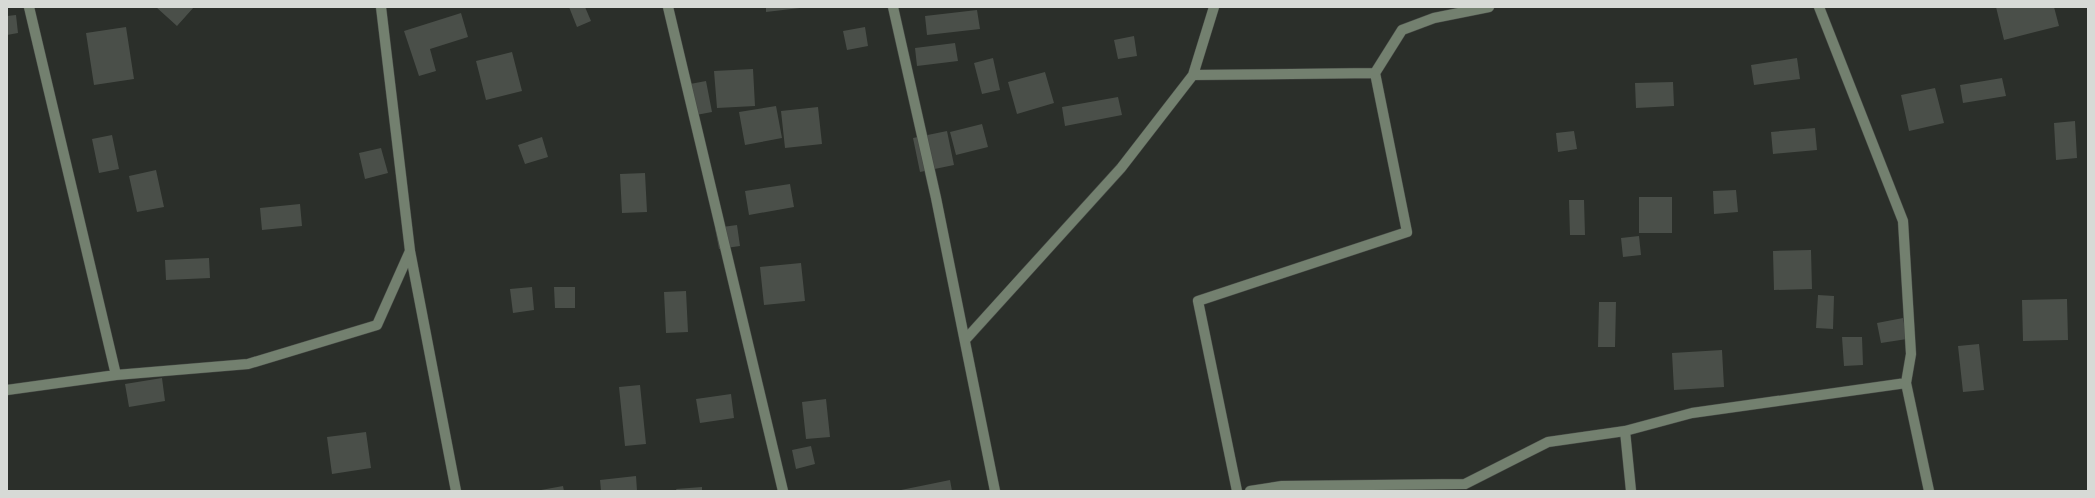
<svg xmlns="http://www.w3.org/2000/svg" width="2095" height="498" viewBox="0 0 2095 498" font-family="Lora,serif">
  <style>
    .building { fill: #4a4f49 }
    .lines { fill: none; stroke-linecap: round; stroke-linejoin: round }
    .minor-casing { stroke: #474a46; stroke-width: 11 }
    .minor { stroke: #73806f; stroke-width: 10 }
  </style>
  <rect width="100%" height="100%" fill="#2b2f2a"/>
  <path class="building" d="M156,7H194L177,26Z
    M569,7H585L591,21L577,27Z
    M766,7H800V8L766,12Z
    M1996,7H2054L2059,26L2004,40Z
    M977,10L980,29L927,35L925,16Z
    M461,13L468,37L430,49L436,71L419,76L404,31Z
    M16,15L18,33L7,35V16Z
    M126,27L134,79L94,85L86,33Z
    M865,27L868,46L847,50L843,31Z
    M1134,36L1137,56L1118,59L1114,40Z
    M955,43L958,61L917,66L915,48Z
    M512,52L522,91L486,100L476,61Z
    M993,58L1000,90L982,94L974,63Z
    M1797,58L1800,79L1754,85L1751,65Z
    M753,69L755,106L717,108L714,71Z
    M1045,72L1054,103L1017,114L1008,82Z
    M2002,78L2006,96L1963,103L1960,85Z
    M706,81L712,112L696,115L690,84Z
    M1673,82L1674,106L1636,108L1635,83Z
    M1935,88L1944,123L1909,131L1901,95Z
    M1118,97L1122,115L1065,126L1062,107Z
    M776,106L782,138L745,145L739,112Z
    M818,107L822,144L785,148L781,111Z
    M2075,121L2077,158L2056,160L2054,123Z
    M982,124L988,147L956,155L950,132Z
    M1815,128L1817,150L1773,154L1771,132Z
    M947,131L954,165L920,172L913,138Z
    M1574,131L1577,149L1558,152L1556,133Z
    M112,135L119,169L99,173L92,139Z
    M542,137L548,157L525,164L518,145Z
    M381,148L388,173L365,179L359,153Z
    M156,170L164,207L137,212L129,176Z
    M645,173L647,212L622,213L620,174Z
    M790,184L794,207L749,215L745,191Z
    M1736,190L1738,212L1714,214L1713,191Z
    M1639,197H1672V233H1639Z
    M1569,200H1584L1585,235H1570Z
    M300,204L302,226L262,230L260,208Z
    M737,225L740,246L719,249L715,228Z
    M1639,236L1641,255L1623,257L1621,238Z
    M1811,250L1812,289L1774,290L1773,251Z
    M209,258L210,278L166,280L165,260Z
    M801,263L805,301L764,305L760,267Z
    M532,287L534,310L513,313L510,289Z
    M554,287H575V308H555Z
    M686,291L688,332L666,333L664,292Z
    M1818,295L1834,296L1833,329L1816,328Z
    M2067,299L2068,340L2023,341L2022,300Z
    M1599,302H1616L1615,347H1598Z
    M1903,318L1907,339L1881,343L1877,323Z
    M1842,337H1862L1863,365L1844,366Z
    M1979,344L1984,390L1963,392L1958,346Z
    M1722,350L1724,387L1674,390L1672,353Z
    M162,378L165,401L129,407L125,384Z
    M640,385L646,444L625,446L619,387Z
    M731,394L734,418L700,423L696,399Z
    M826,399L830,437L806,439L802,402Z
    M366,432L371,468L332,474L327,437Z
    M811,446L815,464L796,469L792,450Z
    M636,476L637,491H601L600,480Z
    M950,480L952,491H901V490Z
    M563,486L564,491H542L541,490Z
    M702,487V491H677L676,489Z"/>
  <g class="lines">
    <defs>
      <path id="minor" d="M29,7L116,375
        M381,7L410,251L456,491
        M668,7L783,491
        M893,7L936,198L995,491
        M1819,7L1903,221L1911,354L1906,383L1929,491
        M1375,73L1402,30L1434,18L1489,7
        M1193,75L1375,73L1407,232L1198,301L1237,491
        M965,340L1121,168L1193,75L1214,7
        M7,390L116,375L248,364L377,325L410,251
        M1625,431L1631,491
        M1250,491L1282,486L1465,484L1548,442L1625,431L1692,413L1906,383"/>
    </defs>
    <use href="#minor" class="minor-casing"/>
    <use href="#minor" class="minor"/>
  </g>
  <rect width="2095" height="498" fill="none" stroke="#d7dad6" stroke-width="16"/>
</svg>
